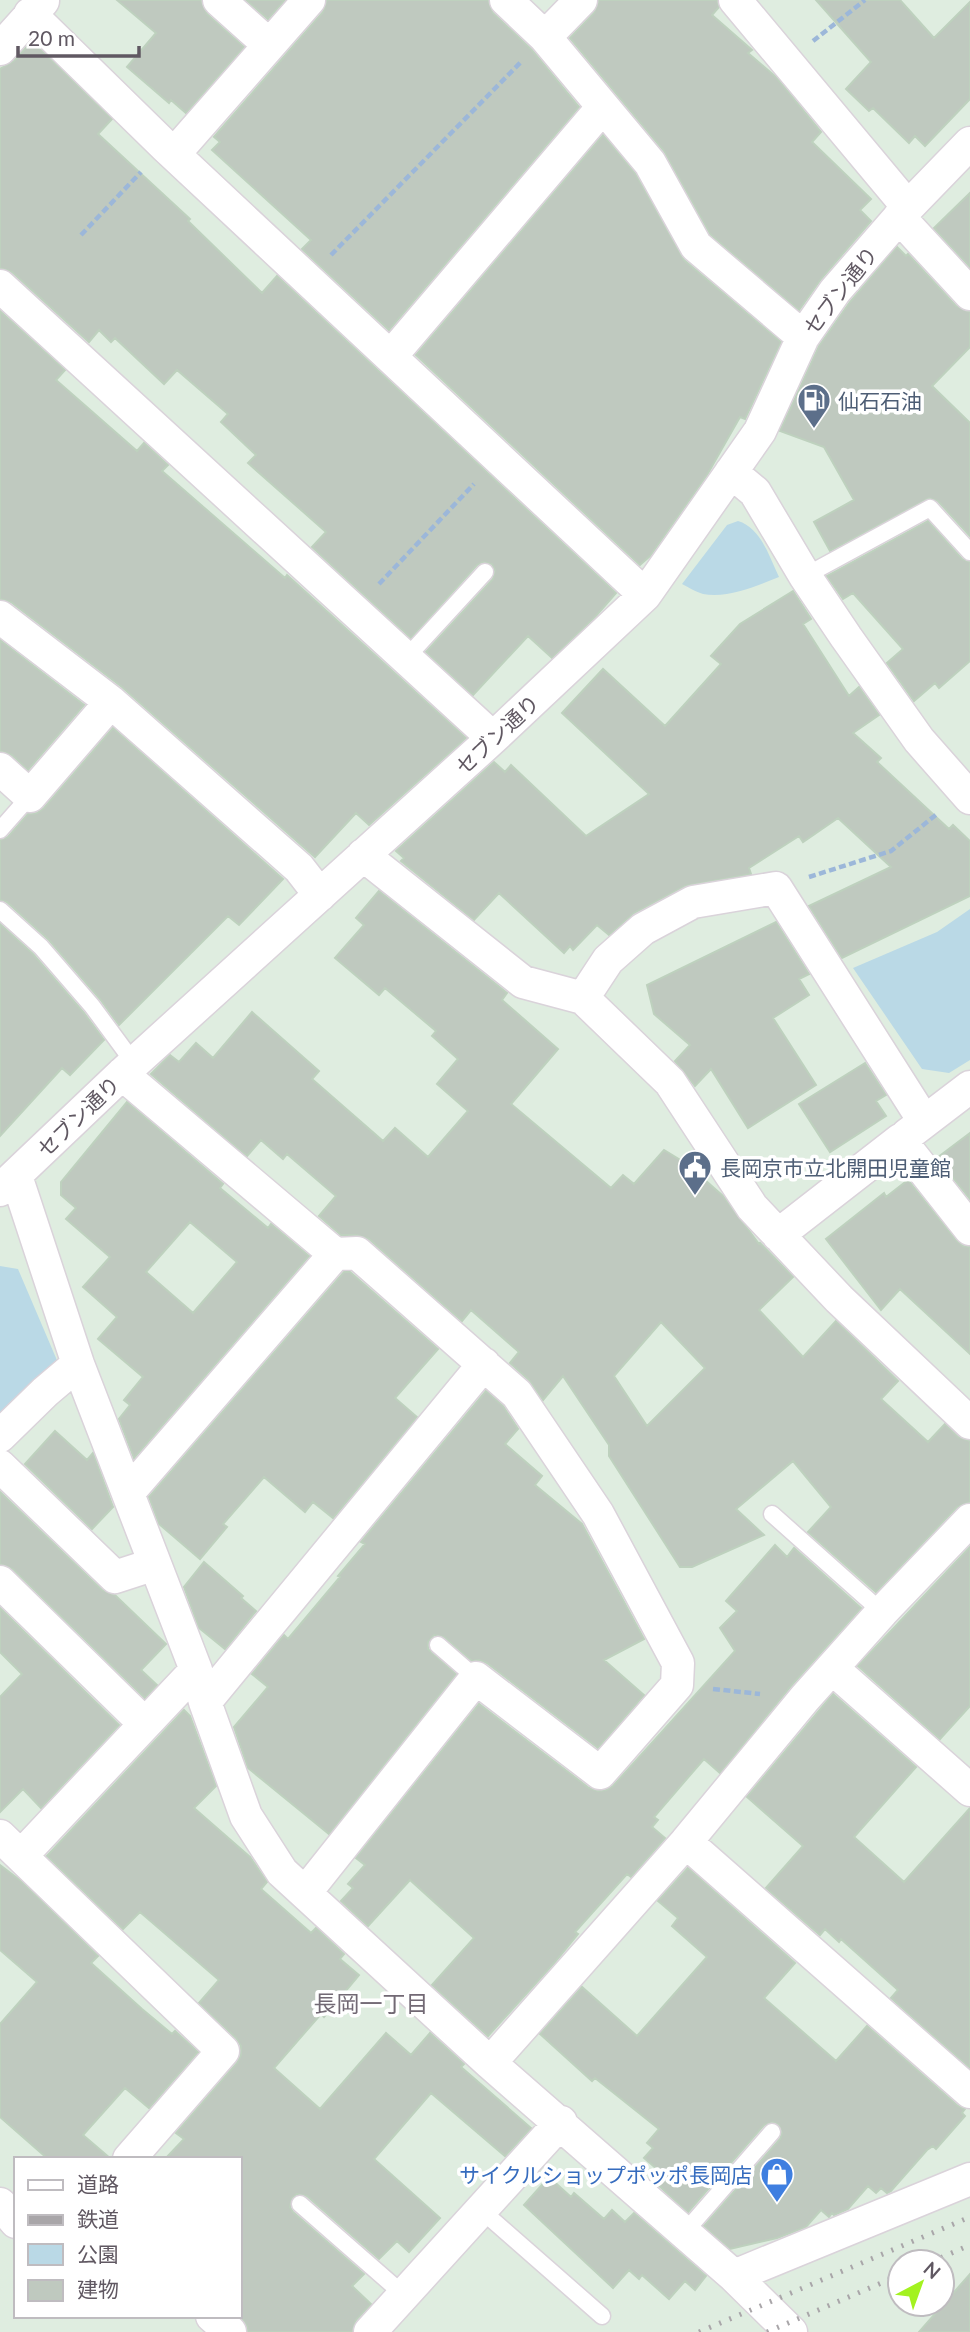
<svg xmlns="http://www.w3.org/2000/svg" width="970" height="2332" viewBox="0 0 970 2332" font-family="Lato,'Noto Sans JP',sans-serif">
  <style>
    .green { fill: #bad9e6 }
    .building { fill: #bfc9bf; stroke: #bed1be; stroke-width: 2; fill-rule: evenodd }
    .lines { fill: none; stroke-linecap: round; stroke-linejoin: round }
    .service-casing { stroke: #dad3da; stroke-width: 19 }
    .minor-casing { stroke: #dad3da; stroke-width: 35 }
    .path { stroke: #9cb7d9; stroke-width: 4.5; stroke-dasharray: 7 3.5; stroke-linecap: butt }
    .service { stroke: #fff; stroke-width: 16 }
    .minor { stroke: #fff; stroke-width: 32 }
    .rail { stroke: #a9a6a9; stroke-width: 5; stroke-dasharray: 2 9; stroke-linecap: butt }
    .labels { text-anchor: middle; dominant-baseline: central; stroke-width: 7; stroke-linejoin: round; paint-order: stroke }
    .street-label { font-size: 21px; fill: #605862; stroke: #fff }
    .service-label { font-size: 21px; fill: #4e5e75; stroke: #fff; text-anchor: start }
    .shop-label { font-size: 21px; fill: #366cbe; stroke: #fff; text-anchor: end }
    .neighbourhood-label { font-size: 23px; fill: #726974; stroke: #fff }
  </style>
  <rect width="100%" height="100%" fill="#dfede0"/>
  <path class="green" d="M738,521C761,528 769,556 779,577C757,586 727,599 703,594C696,592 688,587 682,584L727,525Z
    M970,909V1060L949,1073L922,1069L853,968L937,932Z
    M0,1266L18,1269L59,1365L0,1420Z"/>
  <path class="building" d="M117,0H201L207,14L244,47L186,113L171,100L169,103L127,67L156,33Z
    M246,0H285L268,19Z
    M327,0H488L493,13L532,50L579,107L389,330L302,249L311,240L212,150L220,142L214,137L323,12Z
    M599,0H717L719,7L712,15L752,50L748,53L776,77L821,132L812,142L871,199L860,210L871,221L821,279L799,310L710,234L664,151L570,38L594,13Z
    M816,0H900L934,38L970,2V99L925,146L915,136L909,143L873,108L869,111L846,89L871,62Z
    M32,41L112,119L98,134L190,219L188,221L262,293L277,276L616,593L595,617L552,658L528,636L473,695L426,652L493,579L495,570L492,564L483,562L477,565L411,638L312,547L326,532L248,463L256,455L221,422L228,414L177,370L164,384L115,338L111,342L99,330L89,342L12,272L0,268V69L14,61Z
    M603,135L635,173L684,260L781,342L745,419L740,417L707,475L650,556L640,565L416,355Z
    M970,193V267L934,228Z
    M897,247L906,256L908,254L956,306L970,312V347L932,386L970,423V536L938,501L929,498L830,551L814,522L854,500L824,447L780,431L819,346L850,302Z
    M0,311L65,370L56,380L137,451L144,443L168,465L162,471L285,578L287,575L466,738L369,825L356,813L315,857L122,687L11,602L0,599Z
    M928,521L962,559L970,562V661L939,688L935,683L914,701L887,663L903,649L853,593L843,599L827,576Z
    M793,591L811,619L803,624L849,696L859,687L879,715L853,733L881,758L877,762L949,829L953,825L970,841V896L842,958L809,906L891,867L838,818L803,842L799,836L749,868L751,874L685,886L634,913L609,935L597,925L573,950L570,946L564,953L499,893L474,920L401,861L404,858L396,851L494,762L505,772L511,765L586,836L649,794L562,713L603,669L665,726L721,664L711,656L740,624Z
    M0,640L84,705L28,770L12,755L0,751Z
    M113,728L283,879L239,925L228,916L119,1025L100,999L49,940L7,902L0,900V840L8,837L28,814L37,813L44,808Z
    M379,891L507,993L502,1000L558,1049L511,1104L611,1188L623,1175L634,1184L664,1150L687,1164L723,1196L759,1244L760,1243L793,1277L759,1310L803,1357L836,1321L898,1381L881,1399L928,1442L945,1424L958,1437L970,1441V1502L957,1507L876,1592L808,1532L831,1507L793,1461L736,1509L764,1535L692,1567H680L609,1456V1445L563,1376L543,1400L529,1380L510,1363L519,1352L471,1310L462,1321L369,1239L356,1235H341L319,1216L336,1196L287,1154L283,1159L261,1140L247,1156L151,1074L170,1055L179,1062L196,1043L213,1058L252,1012L319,1071L312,1079L383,1141L395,1128L428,1157L468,1111L437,1084L458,1059L432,1036L436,1031L385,988L379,995L335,958L364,925L356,918ZM661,1322L705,1368L647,1426L614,1376Z
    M776,922L809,974L799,979L809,995L773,1018L816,1085L748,1128L711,1069L695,1086L675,1061L690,1045L654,1014L647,985Z
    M0,924L33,954L84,1013L104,1040L70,1075L62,1068L0,1136Z
    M865,1063L886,1095L876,1101L886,1116L830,1152L799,1104Z
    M127,1102L223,1184L220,1188L268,1228L271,1224L309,1256L134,1458L119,1419L130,1405L124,1400L143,1377L98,1339L117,1317L83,1287L110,1257L66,1219L76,1208L61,1195V1182ZM190,1222L237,1262L193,1313L146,1272Z
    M970,1133V1199L937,1158Z
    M908,1180L956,1240L963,1246L970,1247V1354L900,1289L881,1310L826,1239L884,1193L886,1197Z
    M344,1272H350L438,1349L395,1398L417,1417L333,1518L313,1502L305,1512L264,1477L223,1524L227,1527L200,1559L159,1524L149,1497Z
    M486,1391L503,1406L518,1429L505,1444L542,1476L535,1485L582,1524L644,1639L604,1660L644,1695L598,1748L487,1663L479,1660L472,1661L444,1637L434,1635L428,1642V1649L456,1674L329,1834L248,1768L234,1727L268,1687L252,1674L284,1635L288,1639L340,1577L338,1576L365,1544L361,1542Z
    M55,1431L87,1460L93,1453L113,1507L92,1529L25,1464Z
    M0,1492L102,1590L115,1595L166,1644L141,1670L157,1685L145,1698L13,1569L0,1564Z
    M775,1545L787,1557L794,1548L861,1608L791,1686L720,1773L704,1759L654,1817L658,1820L652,1827L665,1838L631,1877L627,1874L575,1932L578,1934L555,1962L488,2036L432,1985L474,1938L410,1880L368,1926L341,1901L353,1888L348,1884L365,1865L356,1858L479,1704L589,1788L598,1791L606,1790L613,1786L735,1651L720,1628L737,1611L726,1601Z
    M970,1547V1706L940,1739L858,1666Z
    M204,1562L243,1596L241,1598L256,1611L225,1649L199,1628L184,1587Z
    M0,1608L119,1725L41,1808L23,1789L0,1812V1697L22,1674L0,1652Z
    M833,1694L916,1767L854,1837L904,1882L970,1808V2068L891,1998L898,1990L841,1939L839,1942L825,1929L820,1935L766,1888L803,1846L747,1797Z
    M184,1710L190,1716L216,1786L194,1808L250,1857L267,1882L261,1889L311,1933L316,1928L344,1954L340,1959L359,1975L324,2017L321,2014L274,2068L320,2109L386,2033L411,2055L430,2033L464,2064L461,2067L531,2128L505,2156L431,2093L374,2159L440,2218L409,2252L397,2241L379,2259L307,2196L297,2194L292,2198L290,2207L293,2212L364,2274L352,2286L371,2304L356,2320L352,2332H248L247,2326L240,2316V2159H165L184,2139L176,2133L237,2063L241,2055V2046L236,2038L199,2003L219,1980L140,1912L123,1929L47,1856Z
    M0,1865L21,1881L98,1956L91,1963L142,2009L172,2034L175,2031L198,2052L149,2108L125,2088L83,2135L111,2159H48L0,2117V2024L37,1982L0,1950Z
    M688,1868L795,1963L764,1998L836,2061L867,2026L958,2106L965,2109L962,2113L965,2116L936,2149L933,2146L927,2150L891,2191L887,2193L881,2188L876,2193L868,2186L848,2209L834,2215L832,2213L829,2217L821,2210L806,2227L777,2238L730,2249L704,2226L780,2139L782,2133L779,2125L773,2122L764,2125L688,2212L658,2185L665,2176L644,2158L653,2148L647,2143L659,2129L595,2078L592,2081L540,2034L582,1987L637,2036L707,1957L672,1926L678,1918L658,1901Z
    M549,2177L571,2197L574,2193L604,2219L612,2210L625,2222L634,2213L706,2276L695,2290L685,2281L669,2299L642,2275L639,2279L629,2270L613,2288L524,2205Z
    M970,2274V2332H919Z"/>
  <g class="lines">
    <defs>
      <path id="service" d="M805,576L930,508L970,552
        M406,658L485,572
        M0,830L30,796
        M0,910L41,947L92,1006L134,1063
        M772,1514L882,1612
        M438,1645L476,1678
        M300,2204L404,2295
        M481,2210L602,2316
        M684,2233L772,2132"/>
      <path id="minor" d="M219,0L269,45
        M506,0L545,37L650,163L696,246L803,337
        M735,0L908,207
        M30,14L166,147L645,595
        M545,37L581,0
        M0,49L43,1
        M174,154L309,0
        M899,217L970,294
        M0,286L493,738
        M391,356L602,108
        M731,472L755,492L805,576L846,637L919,740L970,798
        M0,617L111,702L299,868L320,895
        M0,769L30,796L111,702
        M363,855L523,982L583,998L670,1082L752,1207L839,1299L970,1423
        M583,998L608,960L643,929L693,902L776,888L924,1121
        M122,1074L335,1254L357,1253L517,1394L598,1514L678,1663L677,1685L600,1773L476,1678L305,1893
        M907,1135L970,1087
        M16,1176L78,1364L196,1670L205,1702L246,1816L282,1872L490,2063L734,2276L791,2332
        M0,1190L122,1074L493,738L645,595L760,431L803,337L835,291L908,207L970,143
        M778,1235L900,1140L970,1229
        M0,1436L45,1392L78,1364
        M0,1466L115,1577L155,1564
        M128,1493L335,1254
        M0,1582L145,1724
        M833,1669L970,1790
        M205,1702L484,1364
        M0,1836L223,2051L129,2159
        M686,1842L970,2092
        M21,1856L196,1670
        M490,2063L686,1842L805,1698L882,1612L970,1520
        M0,2204L16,2222
        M734,2276L970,2179
        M212,2316L230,2332
        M370,2332L561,2122"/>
    </defs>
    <use href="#service" class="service-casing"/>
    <use href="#minor" class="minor-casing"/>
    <path class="path" d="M813,41L865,0
      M81,235L141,172
      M331,255L521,62
      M379,584L474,484
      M809,877L891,851L937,814
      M713,1689L760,1694"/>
    <use href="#service" class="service"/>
    <use href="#minor" class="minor"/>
    <path class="rail" d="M931,2262L970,2245
      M699,2332L970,2217
      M767,2332L900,2275"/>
  </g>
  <defs>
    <symbol id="fuel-pin" viewBox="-11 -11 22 30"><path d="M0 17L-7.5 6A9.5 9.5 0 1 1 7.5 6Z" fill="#5c6f8a" stroke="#fff"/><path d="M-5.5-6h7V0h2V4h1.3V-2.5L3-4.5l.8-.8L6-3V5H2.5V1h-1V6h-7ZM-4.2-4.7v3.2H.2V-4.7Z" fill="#fff"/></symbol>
    <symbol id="civic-pin" viewBox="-11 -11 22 30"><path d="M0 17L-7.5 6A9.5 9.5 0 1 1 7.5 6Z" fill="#5c6f8a" stroke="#fff"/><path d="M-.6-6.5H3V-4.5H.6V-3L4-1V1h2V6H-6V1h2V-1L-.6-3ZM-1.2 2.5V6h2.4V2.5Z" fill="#fff"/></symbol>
    <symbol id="shop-pin" viewBox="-11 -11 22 30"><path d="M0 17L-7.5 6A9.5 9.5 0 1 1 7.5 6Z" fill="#3f7fe0" stroke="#fff"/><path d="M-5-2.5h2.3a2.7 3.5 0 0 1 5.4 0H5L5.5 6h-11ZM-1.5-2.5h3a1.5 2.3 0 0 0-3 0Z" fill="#fff"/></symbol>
  </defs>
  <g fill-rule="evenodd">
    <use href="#fuel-pin" x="795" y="381" width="38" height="52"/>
    <use href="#civic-pin" x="676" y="1148" width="38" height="52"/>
    <use href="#shop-pin" x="758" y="2155" width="38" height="52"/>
  </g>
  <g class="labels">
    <g class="street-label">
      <text transform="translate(840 290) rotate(-52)">セブン通り</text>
      <text transform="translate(497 734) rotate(-43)">セブン通り</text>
      <text transform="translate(78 1116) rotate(-44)">セブン通り</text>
    </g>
    <g class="service-label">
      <text x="838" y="400">仙石石油</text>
      <text x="720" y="1167">長岡京市立北開田児童館</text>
    </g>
    <g class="shop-label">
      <text x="752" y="2174">サイクルショップポッポ長岡店</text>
    </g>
    <g class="neighbourhood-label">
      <text x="371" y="2003">長岡一丁目</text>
    </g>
  </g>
  <rect x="14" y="2157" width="228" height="161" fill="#ffffff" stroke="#bfbcc0" stroke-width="2"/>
  <rect x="28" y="2180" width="35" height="10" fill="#ffffff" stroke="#bfbcc0" stroke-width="2"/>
  <text x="77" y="2192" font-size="21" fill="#605862">道路</text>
  <rect x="28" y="2215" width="35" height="10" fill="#a9a6a9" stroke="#bfbcc0" stroke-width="2"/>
  <text x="77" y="2227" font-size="21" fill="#605862">鉄道</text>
  <rect x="28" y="2244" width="35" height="21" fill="#bad9e6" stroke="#bfbcc0" stroke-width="2"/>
  <text x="77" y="2262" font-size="21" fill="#605862">公園</text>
  <rect x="28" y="2280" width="35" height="21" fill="#bfc9bf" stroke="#bfbcc0" stroke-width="2"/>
  <text x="77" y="2297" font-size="21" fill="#605862">建物</text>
  <g transform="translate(921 2283) rotate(41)"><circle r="33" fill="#ffffff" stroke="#bfbcc0" stroke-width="2"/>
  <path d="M0-5L12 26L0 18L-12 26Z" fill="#a3f220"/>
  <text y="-10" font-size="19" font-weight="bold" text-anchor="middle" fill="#605862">N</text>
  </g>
  <path d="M18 46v10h121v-10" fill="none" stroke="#605862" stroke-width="3.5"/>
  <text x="28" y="46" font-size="21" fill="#605862" stroke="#ffffff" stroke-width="5" paint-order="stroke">20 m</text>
</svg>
